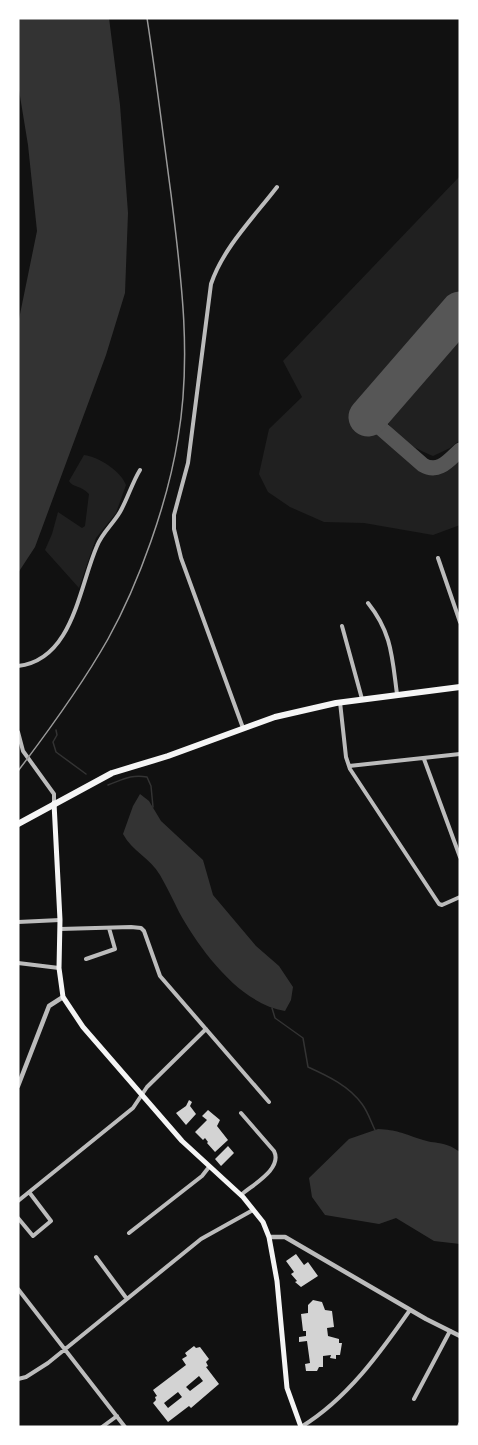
<svg xmlns="http://www.w3.org/2000/svg" width="478" height="1445" viewBox="0 0 478 1445" font-family="'Work Sans',sans-serif">
  <style>
    .green { fill: #202020 }
    .water { fill: #333 }
    .lines { fill: none; stroke-linecap: round; stroke-linejoin: round }
    .stream { stroke: #333; stroke-width: 1.5 }
    .taxiway { stroke: #565656; stroke-width: 15 }
    .runway { stroke: #565656; stroke-width: 39 }
    .building { fill: #d3d3d3; fill-rule: evenodd }
    .minor { stroke: #bcbcbc; stroke-width: 4 }
    .tertiary { stroke: #bcbcbc; stroke-width: 4.5 }
    .secondary { stroke: #f5f5f5; stroke-width: 5 }
    .trunk { stroke: #f5f5f5; stroke-width: 6 }
    .rail { stroke: #9a9a9a; stroke-width: 1.5 }
  </style>
  <rect width="100%" height="100%" fill="#111"/>
  <path class="green" d="M460,176V289L354,410L425,471L440,472L460,455V525L433,535L364,523L324,522L290,507L268,492L259,474L269,429L302,397L283,361Z
    M460,331V440L450,448L433,456C414,448 393,437 385,417Z
    M84,455C99,457 121,471 126,485L116,513L96,538L79,588L45,550L52,534L58,512L82,528L85,526L89,494C81,485 73,488 69,481Z"/>
  <path class="water" d="M18,18H109L120,105L128,213L125,293L106,355L35,547L18,573V324L37,231L28,145L18,84Z
    M140,794L149,801L161,821L203,860L213,895L256,946L279,966L293,987L291,1000L285,1011C240,1004 200,950 179,912C173,900 167,887 160,875C150,858 132,851 123,834L133,806Z
    M378,1129C397,1130 402,1133 420,1139C437,1145 443,1140 460,1152V1244L434,1241L396,1218L379,1224L325,1215L312,1197L309,1178L349,1139Z"/>
  <g class="lines">
    <path class="stream" d="M56,730L57,735L53,742L56,752L86,774
      M108,785C122,780 131,774 147,777L151,786L153,807
      M272,1008L275,1018L303,1038L308,1067C328,1076 349,1086 362,1104C368,1112 371,1122 375,1130"/>
    <path class="taxiway" d="M368,417L423,465C439,474 449,460 460,450"/>
    <path class="runway" d="M368,417L460,311"/>
  </g>
  <path class="building" d="M189,1100L192,1102L190,1106L196,1114L186,1125L176,1113L186,1106Z
    M208,1110L220,1120L217,1126L228,1140L215,1152L207,1143L208,1142L205,1138L203,1140L195,1132L207,1120L202,1116Z
    M228,1146L234,1153L221,1166L215,1159Z
    M296,1254L304,1265L308,1262L318,1276L301,1287L295,1282L297,1281L291,1274L294,1272L286,1261Z
    M313,1300L322,1302L325,1310L332,1311L334,1327L327,1328L328,1336L339,1339V1343H342L340,1355H336V1359L330,1358L331,1355L323,1356V1367H319L317,1371H306L305,1364L310,1363L307,1341L299,1342V1337L306,1336V1331H303L301,1314L308,1313V1305Z
    M194,1346L196,1348L200,1347L209,1359L206,1362L208,1366L206,1367L219,1384L191,1408L189,1406L168,1422L153,1403L156,1400L155,1397L157,1396L153,1390L186,1365L182,1359L187,1356L185,1353ZM199,1376L203,1381L190,1391L186,1387ZM178,1392L182,1397L168,1408L164,1403Z"/>
  <g class="lines">
    <path class="minor" d="M438,558L460,622
      M368,603C392,633 392,657 397,694
      M342,626L362,699
      M18,666C73,660 79,587 97,546C102,533 113,524 120,512C128,498 132,483 140,470
      M340,702L346,757L350,769L439,904L442,905L460,897
      M243,728L181,558L174,529V515L188,463L211,284C223,248 254,217 277,187
      M18,732L23,751L54,794V803
      M424,759L460,857
      M349,766L460,754
      M18,922L60,920
      M60,929L131,927L141,928L144,931L160,976L269,1102
      M86,959L115,949L109,928
      M18,963L59,968
      M241,1113L274,1151C283,1169 252,1185 241,1195
      M18,1201L133,1108L147,1087L206,1029
      M18,1218L33,1236L51,1221L29,1192
      M129,1233L202,1176L209,1167
      M96,1257L127,1299
      M18,1289L125,1427
      M18,1379L26,1377L48,1363L201,1239L253,1210
      M414,1399L450,1331
      M102,1427L117,1416
      M301,1427C347,1399 380,1353 410,1310
      M459,1427L460,1424"/>
    <path class="tertiary" d="M18,1086L49,1006L63,997
      M269,1237H285L426,1319L460,1336"/>
    <path class="secondary" d="M54,803L60,920L59,968L63,997L83,1027L182,1141L243,1197L263,1222L269,1237L277,1281L287,1388L301,1427"/>
    <path class="trunk" d="M18,824L112,773L168,756L275,717L336,703L460,687"/>
    <path class="rail" d="M18,771C50,729 82,685 108,639C139,583 168,502 178,438C192,357 181,275 171,194C163,135 156,76 147,18"/>
  </g>
  <rect width="478" height="1445" fill="none" stroke="#ffffff" stroke-width="39"/>
</svg>
